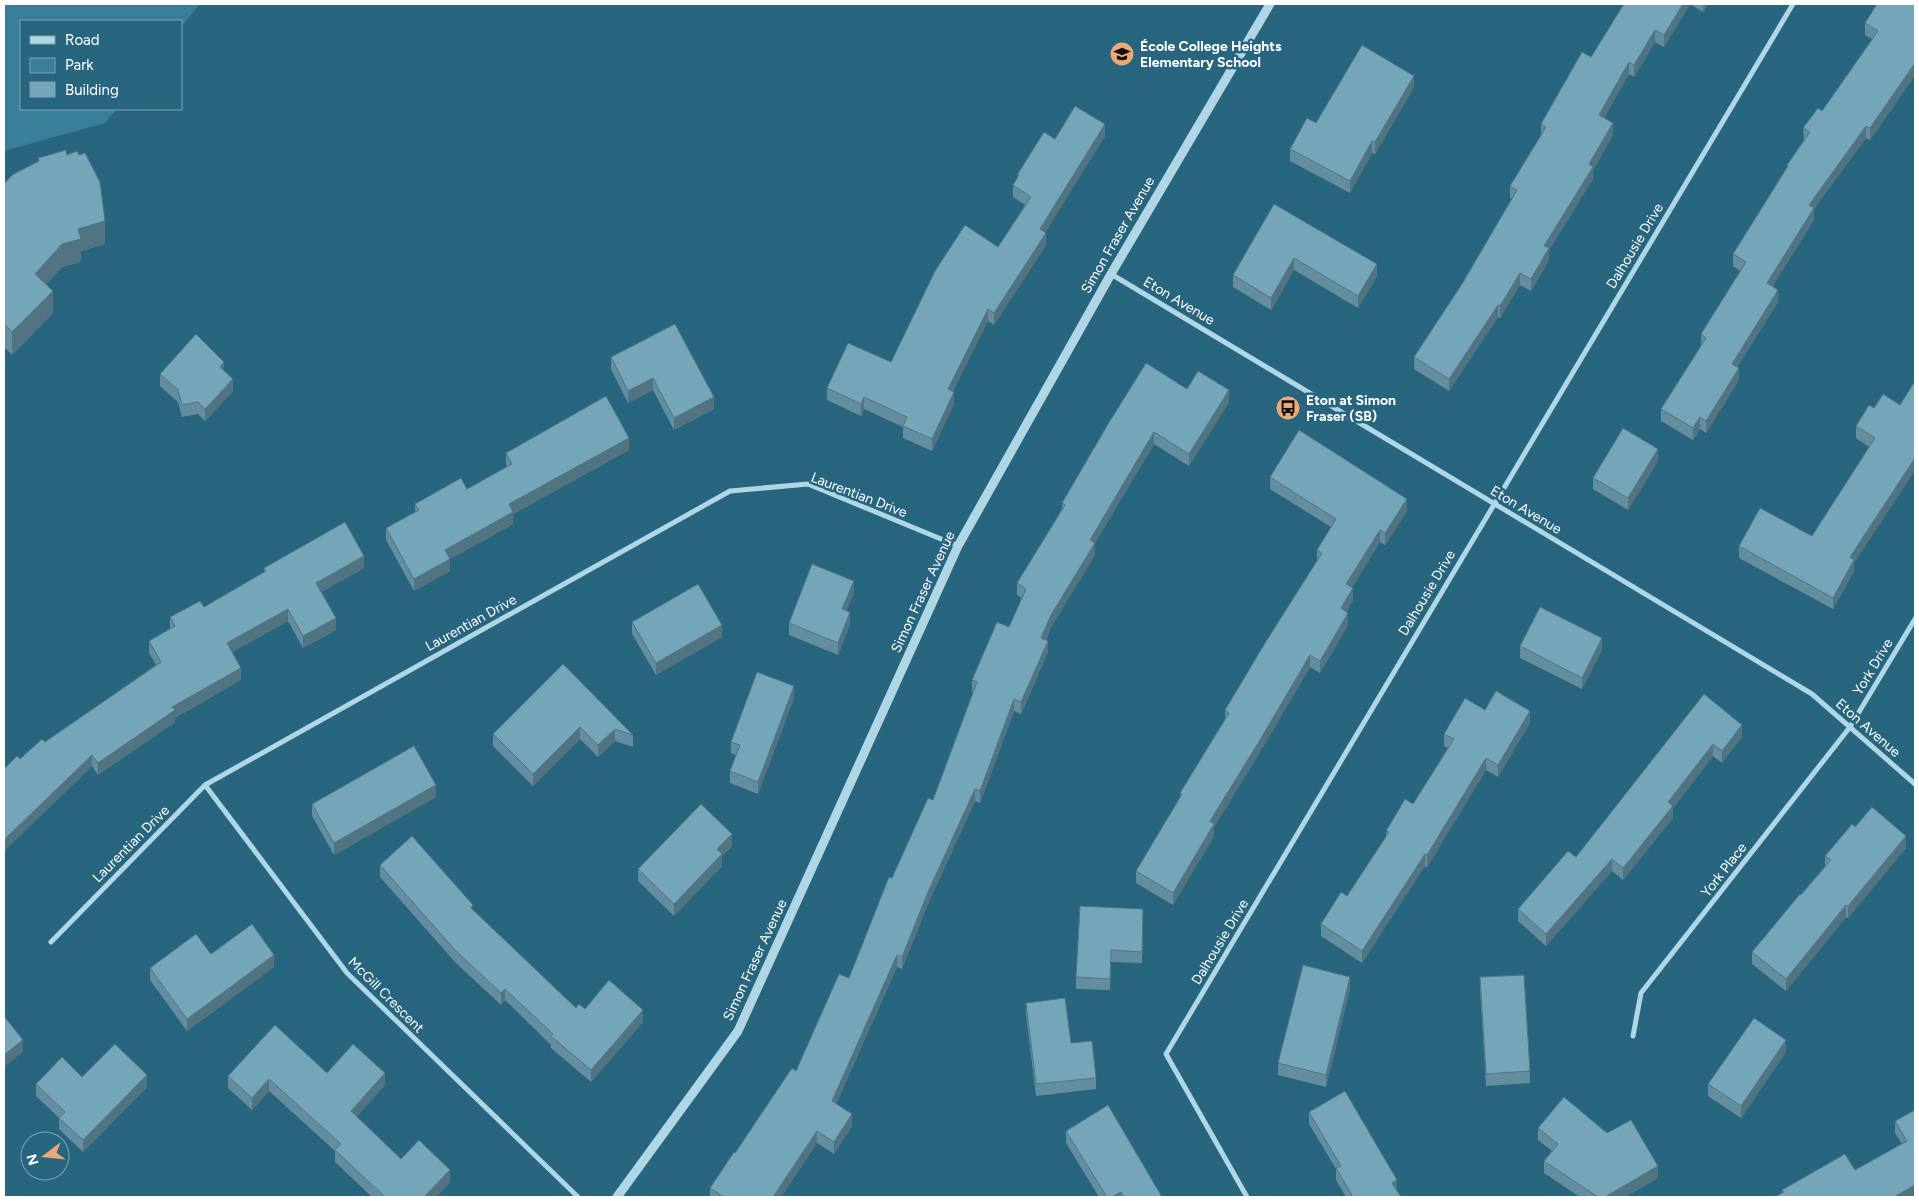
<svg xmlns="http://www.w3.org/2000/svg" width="1919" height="1201" viewBox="0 0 1919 1201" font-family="Figtree,sans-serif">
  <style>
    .green { fill: #397f99 }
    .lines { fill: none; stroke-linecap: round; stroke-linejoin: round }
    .minor { stroke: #aed6e5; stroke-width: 5 }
    .tertiary { stroke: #aed6e5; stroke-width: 9 }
    .wall { fill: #648e9f }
    .shaded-wall { fill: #517482 }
    .building { fill: #74a5b9; stroke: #517482 }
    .labels { text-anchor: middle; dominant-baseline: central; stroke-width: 5; stroke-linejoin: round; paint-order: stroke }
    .poi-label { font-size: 14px; font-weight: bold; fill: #fff; stroke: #28657e; text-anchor: start }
    .street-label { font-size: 14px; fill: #fff; stroke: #28657e }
  </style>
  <rect width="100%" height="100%" fill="#28657e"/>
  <path class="green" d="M4,4H200L181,27V21H21V109H117L105,123L4,151Z"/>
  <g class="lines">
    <path class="minor" d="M1111,274L1812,694L1915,784
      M205,785L347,973L578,1197
      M51,942L205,785L730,491L808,484L958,546
      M1633,1036L1641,993L1850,727L1915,619
      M1247,1197L1166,1054L1793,4"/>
    <path class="tertiary" d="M617,1197L738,1031L958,546L1111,274L1270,4"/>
  </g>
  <path class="wall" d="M1624,4H1708L1703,12L1690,4L1664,47L1655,42L1634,77L1629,74L1604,118L1613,135L1593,170V179L1549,250V260L1531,291L1520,285L1500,318L1498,317L1449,391L1414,369V357L1462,284L1512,199L1510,198V186L1541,136V124L1591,57Z
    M1915,4V75L1870,140L1866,138L1814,209V220L1772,287L1778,302L1737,367L1739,380L1706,433L1700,429L1693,440L1661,421V409L1701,346V334L1740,271L1733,266V254L1787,168V165L1804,140L1803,128L1822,111L1872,39L1865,35V23Z
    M1414,87L1375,154L1372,153L1350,193L1290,161V149L1316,123Z
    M1105,136L1045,232L1046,245L994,325L988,321L953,391L954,404L932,451L903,438V427L864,409L861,416L827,400V388L891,362L998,247L1025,205L1013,197V185L1017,178V175L1055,139Z
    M67,155L105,244L81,251V262L62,267L46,284L53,313L12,355L4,347V184Z
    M1274,204L1377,276L1358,308L1294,270L1271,310L1233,287V275Z
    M675,324L714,409L674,430L653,390L628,403L611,369V357Z
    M224,370L233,391L205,421L198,414L182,417L178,402L160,386V374Z
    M1915,381V470L1854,563V571L1833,609L1739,558V546L1812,536L1869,447L1856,438V426L1874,408L1900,405Z
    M1187,389L1229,402L1189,466L1154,444L1095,543V555L1051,627L1046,640L1048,652L1021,714L1014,711L980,803L975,801L928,904L902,969L897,967L836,1104L852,1126L834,1154L817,1143L781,1197H710V1188L796,1071L849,978L892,878L933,800L973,692H972V680L1009,627L1022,598L1017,595V583L1062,509V503Z
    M629,450L513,514V524L450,559V571L414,591L386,540V528L415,512V504L467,489L507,467L506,464V453Z
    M1658,461L1628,510L1593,489V478Z
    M1270,477L1407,511L1385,545L1380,542L1352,587L1353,600L1346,612L1348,625L1320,673L1310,667L1257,757L1214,827V836L1173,905L1136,883V871L1180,799V793L1225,719V710L1317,562V550L1331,527L1270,489Z
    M264,568H364L321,592L336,630L303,648L288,621L232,652L241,680L175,718V722L98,775L92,766L7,848L4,853V769L20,759L156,665L149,653V641L170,629V617L204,607L264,572Z
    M854,593L846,611L850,624L838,655L789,635V623Z
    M632,622L722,637L656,675L632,634Z
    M1520,646L1602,650L1582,689L1520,658Z
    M563,664L633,735V747L615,741L598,757L580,739L533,786L493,746V734Z
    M1704,694L1742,737L1722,763L1713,756L1673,808V818L1623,880L1612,871L1546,946L1518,921V909L1576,857Z
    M794,698L758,794L730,783V771L736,755L731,753V742Z
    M1485,710L1530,723L1498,777L1486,770L1427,867L1425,866L1362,963L1321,936V924L1347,896L1386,837V831L1413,804L1448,748L1444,746V734Z
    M436,797L334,855L312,816V804Z
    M1855,827L1906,848L1848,918L1846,917L1786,991L1752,964V952L1825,866V856Z
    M732,846L722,856V866L674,916L638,881V869Z
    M380,865L473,910L576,1008L585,1009L643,1022L591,1082L551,1048V1045L505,1000L501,1005L455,962L380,877Z
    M1143,921L1142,963L1111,962L1110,990L1076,989V977Z
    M211,954L274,967L187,1031L150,980V968Z
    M1480,977L1530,1071V1083L1486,1086L1480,989Z
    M1350,989L1326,1087L1278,1075V1063Z
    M1026,1003L1071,1043L1096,1078V1089L1036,1096L1026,1015Z
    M1786,1052L1741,1118L1708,1096V1084Z
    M327,1073L385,1085L356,1117L401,1159L450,1182L436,1197H372L335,1162V1151L269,1091L252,1110L228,1088V1076Z
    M82,1077L147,1087L83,1152L59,1129V1118L36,1096V1084Z
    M1915,1110V1197L1782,1193V1190L1855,1170L1902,1144L1895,1133V1121Z
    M1309,1112L1397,1191L1401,1197H1346L1336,1180V1169L1309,1124Z
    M1538,1128L1658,1178L1625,1197H1580L1544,1173V1161L1552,1151L1538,1140Z
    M1066,1131L1162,1197H1099L1066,1143Z"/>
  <path class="shaded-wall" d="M1683,4H1690L1664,47V35Z
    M1703,4H1708L1703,12Z
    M1655,30V42L1634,77V65Z
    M1629,62V74L1599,127V115Z
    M1915,63V75L1870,140V128Z
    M1414,76V87L1375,154V142Z
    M1613,123V135L1593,170V179L1549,250V260L1531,291V279L1544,246L1589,164Z
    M1105,124V136L1040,241V229Z
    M1866,126V138L1814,209V220L1767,295V283L1809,205Z
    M1372,141V153L1350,193V181Z
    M105,221V244L81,251V262L62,267L35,297V274L62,244L78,229Z
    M1046,233V245L994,325V313Z
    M1294,258V270L1271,310V298Z
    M1377,264V276L1358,308V296Z
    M1520,273V285L1500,318V306Z
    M1778,290V302L1732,376V364Z
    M53,291V313L12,355V332Z
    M1498,305V317L1449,391V379Z
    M988,309V321L948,401V389Z
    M224,362V374L220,367Z
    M1739,368V380L1706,433V421Z
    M653,378V390L628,403V391Z
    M233,379V391L205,421V409Z
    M1229,390V402L1189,466V454Z
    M954,392V404L932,451V439Z
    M714,397V409L674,430V418Z
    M864,397V409L861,416V404Z
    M1700,417V429L1693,440V428Z
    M1154,432V444L1095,543V555L1051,627L1041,650V638L1051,615L1090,540Z
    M629,438V450L513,514V524L450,559V571L414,591V579L445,550L509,504Z
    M1658,449V461L1628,510V498Z
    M1915,458V470L1854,563V571L1833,609V598L1850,557Z
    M1407,499V511L1385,545V533Z
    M1380,530V542L1346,596V584Z
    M364,556V568L316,595V583Z
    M854,581V593L842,621V609Z
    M1353,588V600L1341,620V608Z
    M288,609V621L227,655V643Z
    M850,612V624L838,655V643Z
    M1348,613V625L1320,673V661Z
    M336,618V630L303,648V636Z
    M722,625V637L656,675V663Z
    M1602,638V650L1582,689V678Z
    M1048,641V652L1021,714V702Z
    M1310,655V667L1257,757L1214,827V836L1173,905V893L1210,821Z
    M241,668V680L175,718V722L98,775V763L172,707Z
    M794,686V698L758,794V782Z
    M1014,699V711L980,803V791Z
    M1530,711V723L1498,777V765Z
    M1742,725V737L1722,763V751Z
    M580,727V739L533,786V774Z
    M615,729V741L598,757V745Z
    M1713,744V756L1673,808V818L1623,880V868L1668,802Z
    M92,755V766L7,848L4,853V841L7,837Z
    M1486,758V770L1427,867V855Z
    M436,785V797L334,855V843Z
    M975,789V801L928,904L902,969V957L928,892Z
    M732,834V846L722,856V866L674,916V904L717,849Z
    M1906,836V848L1848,918V906Z
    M1425,854V866L1362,963V951Z
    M1612,859V871L1546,946V934Z
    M1846,905V917L1786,991V979Z
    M274,955V967L187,1031V1019Z
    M897,955V967L832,1113V1101Z
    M1350,977V989L1326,1087V1075Z
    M505,989V1000L501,1005V993Z
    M643,1010V1022L591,1082V1070Z
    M23,1040V1052L4,1067V1055Z
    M1786,1040V1052L1741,1118V1106Z
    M385,1073V1085L351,1123V1111Z
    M147,1075V1087L83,1152V1140Z
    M269,1079V1091L252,1110V1098Z
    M852,1114V1126L834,1154V1142Z
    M817,1131V1143L781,1197H773Z
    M1658,1166V1178L1625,1197H1605Z
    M450,1170V1182L436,1197H424Z
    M1397,1180V1192L1392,1183Z
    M1915,1185V1197H1894Z
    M1121,1192V1197H1112Z"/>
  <path class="building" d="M1624,4H1683L1664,35L1655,30L1634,65L1629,62L1599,115L1613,123L1589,164L1593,167L1544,246L1549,248L1531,279L1520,273L1500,306L1498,305L1449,379L1414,357L1462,284L1517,190L1510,186L1546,127L1541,124L1582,52L1591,57Z
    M1877,4H1915V63L1870,128L1866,126L1809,205L1814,208L1767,283L1778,290L1732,364L1739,368L1706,421L1700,417L1693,428L1661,409L1706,338L1701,334L1746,262L1733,254L1788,166L1787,165L1810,132L1803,128L1818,108L1822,111L1878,31L1865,23Z
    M1362,45L1414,76L1375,142L1372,141L1350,181L1290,149L1307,118L1316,123Z
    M1075,106L1105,124L1040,229L1046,233L994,313L988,309L948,389L954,392L932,439L903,426L907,417L864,397L861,404L827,388L848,343L891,362L935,271L965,225L998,247L1031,197L1013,185L1019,175H1017L1044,132L1055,139Z
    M66,150L67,155L77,151L79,155L85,153L100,182L105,221L78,229L81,239L62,244L35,274L53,291L12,332L4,324V184L12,175L39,161L38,158Z
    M1274,204L1377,264L1358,296L1294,258L1271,298L1233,275Z
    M675,324L714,397L674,418L653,378L628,391L611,357Z
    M196,334L224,362L220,367L233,379L205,409L198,402L182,405L178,390L160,374Z
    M1146,363L1187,389L1198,371L1229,390L1189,454L1154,432L1090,540L1095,543L1051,615L1041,638L1048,641L1021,702L1014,699L980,791L975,789L928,892L902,957L897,955L832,1101L852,1114L834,1142L817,1131L773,1197H724L710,1188L734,1152L735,1153L792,1068L796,1071L839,974L849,978L889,877L892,878L928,798L933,800L977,682L972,680L997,622L1009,627L1026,589L1017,583L1065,505L1062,503L1108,424Z
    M1915,381V458L1850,557L1854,560L1833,598L1739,546L1760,508L1812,536L1875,438L1856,426L1869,405L1874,408L1883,394L1900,405Z
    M606,396L629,438L509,504L513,512L445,550L450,559L414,579L386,528L419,510L415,504L461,478L467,489L512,464L506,453Z
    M1623,428L1658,449L1628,498L1593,478Z
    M1299,430L1407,499L1385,533L1380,530L1346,584L1353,588L1341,608L1348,613L1320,661L1310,655L1257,745L1210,821L1214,824L1173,893L1136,871L1182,794L1180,793L1229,713L1225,710L1265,643L1322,553L1317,550L1336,519L1270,477Z
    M345,522L364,556L316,583L336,618L303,636L288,609L227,643L241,668L172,707L175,710L98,763L92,755L7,837L4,841V769L17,756L20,759L42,739L45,742L161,662L149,641L175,626L170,617L200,601L204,607L266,571L264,568Z
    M812,564L854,581L842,609L850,612L838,643L789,623Z
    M698,584L722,625L656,663L632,622Z
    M1540,607L1602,638L1582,678L1520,646Z
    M563,664L633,735L615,729L598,745L580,727L533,774L493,734Z
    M757,672L794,686L758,782L730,771L740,745L731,742Z
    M1496,691L1530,711L1498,765L1486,758L1427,855L1425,854L1362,951L1321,924L1341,892L1347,896L1389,832L1386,831L1405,799L1413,804L1454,739L1444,734L1465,698L1485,710Z
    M1704,694L1742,725L1722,751L1713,744L1668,802L1673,806L1623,868L1612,859L1546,934L1518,909L1568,851L1576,857Z
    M414,746L436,785L334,843L312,804Z
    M701,804L732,834L717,849L722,854L674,904L638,869Z
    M1872,807L1906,836L1848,906L1846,905L1786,979L1752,952L1800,894L1801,895L1831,860L1825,856L1852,824L1855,827Z
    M412,836L473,905L471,908L576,1008L579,1004L585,1009L609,980L643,1010L591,1070L551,1036L553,1034L505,989L501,993L455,950L380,865Z
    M1080,906L1143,909L1142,952L1111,950L1110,979L1076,977Z
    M252,924L274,955L187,1019L150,968L196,934L211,954Z
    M1303,965L1350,977L1326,1075L1278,1063Z
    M1524,975L1530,1071L1486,1074L1480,977Z
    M1065,998L1071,1043L1092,1041L1096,1078L1036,1084L1026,1003Z
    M4,1016L23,1040L4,1055Z
    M1754,1018L1786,1040L1741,1106L1708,1084Z
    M275,1025L327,1073L353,1044L385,1073L351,1111L401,1159L419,1140L450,1170L424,1197H385L335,1150L341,1144L269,1079L252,1098L228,1076Z
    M115,1044L147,1075L83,1140L59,1118L65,1112L36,1084L62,1057L82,1077Z
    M1345,1091L1397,1180L1392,1183L1401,1197H1353L1336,1168L1341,1166L1309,1112Z
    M1564,1097L1607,1133L1631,1120L1658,1166L1605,1197H1598L1544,1161L1558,1144L1538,1128Z
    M1108,1105L1162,1197H1124L1121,1192L1112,1197H1107L1066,1131Z
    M1915,1110V1185L1894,1197H1775L1784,1192L1782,1190L1845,1154L1855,1170L1907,1141L1895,1121Z"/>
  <defs>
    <symbol id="school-disc" viewBox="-11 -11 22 22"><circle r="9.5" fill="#eca975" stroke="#28657e"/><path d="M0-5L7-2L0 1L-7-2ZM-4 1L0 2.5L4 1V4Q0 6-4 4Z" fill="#111"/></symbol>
    <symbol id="bus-disc" viewBox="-11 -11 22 22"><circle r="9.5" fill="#eca975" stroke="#28657e"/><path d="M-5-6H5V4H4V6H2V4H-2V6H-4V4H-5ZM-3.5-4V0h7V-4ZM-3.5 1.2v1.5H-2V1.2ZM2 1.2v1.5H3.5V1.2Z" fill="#111"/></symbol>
  </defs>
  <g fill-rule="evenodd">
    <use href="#school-disc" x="1108" y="40" width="28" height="28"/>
    <use href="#bus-disc" x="1274" y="394" width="28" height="28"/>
  </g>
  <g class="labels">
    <g class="poi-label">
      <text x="1140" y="46">École College Heights<tspan x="1140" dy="16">Elementary School</tspan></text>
      <text x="1306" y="400">Eton at Simon<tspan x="1306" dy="16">Fraser (SB)</tspan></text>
    </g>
    <g class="street-label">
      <text transform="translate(1118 235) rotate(-60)">Simon Fraser Avenue</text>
      <text transform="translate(1635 246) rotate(-59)">Dalhousie Drive</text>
      <text transform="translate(1179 301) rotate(31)">Eton Avenue</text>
      <text transform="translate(859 495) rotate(21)">Laurentian Drive</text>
      <text transform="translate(1526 510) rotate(31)">Eton Avenue</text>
      <text transform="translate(923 592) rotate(-65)">Simon Fraser Avenue</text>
      <text transform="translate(1427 593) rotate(-59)">Dalhousie Drive</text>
      <text transform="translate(471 623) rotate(-29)">Laurentian Drive</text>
      <text transform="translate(1873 667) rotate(-59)">York Drive</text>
      <text transform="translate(1868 728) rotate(41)">Eton Avenue</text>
      <text transform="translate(131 844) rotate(-45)">Laurentian Drive</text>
      <text transform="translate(1724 870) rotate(-52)">York Place</text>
      <text transform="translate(1220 942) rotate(-59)">Dalhousie Drive</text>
      <text transform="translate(755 960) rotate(-65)">Simon Fraser Avenue</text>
      <text transform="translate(386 995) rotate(45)">McGill Crescent</text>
    </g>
  </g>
  <rect width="1919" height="1201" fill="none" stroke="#ffffff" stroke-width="10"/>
  <rect x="20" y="20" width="162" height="90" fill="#28657e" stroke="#7ea3b2"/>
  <rect x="30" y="36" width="25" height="8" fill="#aed6e5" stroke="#7ea3b2"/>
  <text x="65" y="45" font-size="15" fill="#ffffff">Road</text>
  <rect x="30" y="58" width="25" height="15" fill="#397f99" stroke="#7ea3b2"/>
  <text x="65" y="70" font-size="15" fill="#ffffff">Park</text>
  <rect x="30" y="82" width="25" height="15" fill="#74a5b9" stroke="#7ea3b2"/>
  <text x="65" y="95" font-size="15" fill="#ffffff">Building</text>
  <g transform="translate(45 1156) rotate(254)"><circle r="24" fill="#28657e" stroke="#7ea3b2"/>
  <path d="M0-4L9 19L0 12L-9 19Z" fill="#eca975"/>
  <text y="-8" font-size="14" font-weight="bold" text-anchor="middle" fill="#ffffff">N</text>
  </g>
</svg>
